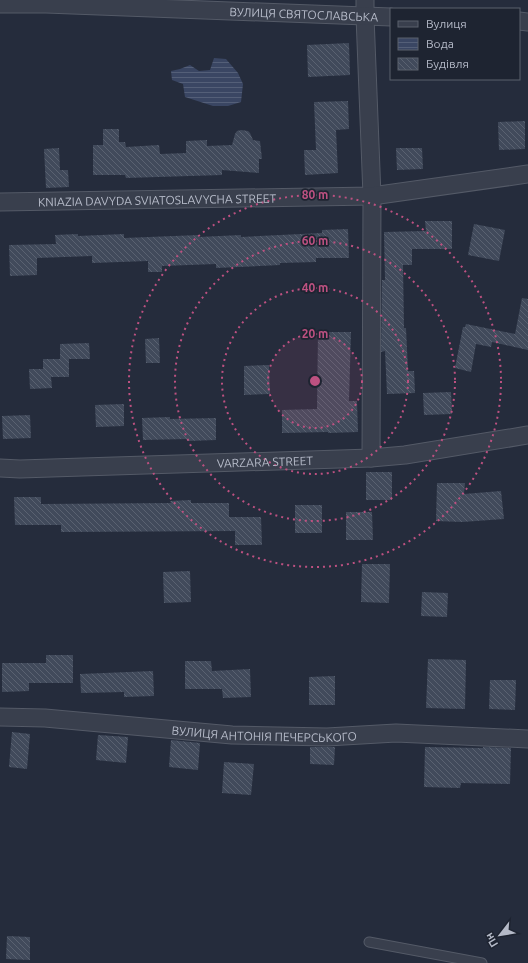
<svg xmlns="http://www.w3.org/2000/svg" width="528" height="963" viewBox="0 0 528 963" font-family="Ubuntu,sans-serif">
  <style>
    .water { fill: url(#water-rules) }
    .building { fill: url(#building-back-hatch) }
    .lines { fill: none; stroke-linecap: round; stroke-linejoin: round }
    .service-casing { stroke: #545a67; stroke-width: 11 }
    .minor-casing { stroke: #545a67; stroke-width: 19 }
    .service { stroke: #393f4d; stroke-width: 9 }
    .minor { stroke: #393f4d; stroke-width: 17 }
    .ring { fill: none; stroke: #bd5181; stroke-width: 2; stroke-dasharray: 2 4 }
    .labels { text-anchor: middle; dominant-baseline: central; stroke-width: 3.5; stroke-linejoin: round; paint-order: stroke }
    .street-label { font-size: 12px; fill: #b5bac8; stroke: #1e2431 }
    .centre { fill: #bd5181; stroke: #1e2431; stroke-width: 2 }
    .ring-label { font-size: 12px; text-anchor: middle; font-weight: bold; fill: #bd5181; stroke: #1e2431; stroke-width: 3.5; stroke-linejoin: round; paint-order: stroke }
  </style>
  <defs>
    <pattern id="water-rules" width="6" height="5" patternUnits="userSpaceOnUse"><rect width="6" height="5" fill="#3a4663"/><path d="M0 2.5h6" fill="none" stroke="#545f78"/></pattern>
    <pattern id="building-back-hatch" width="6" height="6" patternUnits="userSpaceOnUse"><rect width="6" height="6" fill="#414a5b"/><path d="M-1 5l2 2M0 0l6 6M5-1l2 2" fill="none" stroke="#5a6271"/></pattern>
  </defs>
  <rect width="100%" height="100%" fill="#252c3c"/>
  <path class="water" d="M214,58L226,59L238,73L243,84L241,102L228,106H213L185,97L183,84L172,80L171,71L180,69L190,65L199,71L210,70Z"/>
  <path class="building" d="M349,43L350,75L308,77L307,45Z
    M348,101L349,129L336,130L338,173L305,175L304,150H316L314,102Z
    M525,121V149L499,150L498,122Z
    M103,129H119V142H125L126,147L159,145L160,154L186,153V141L207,140V146L232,145L235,134L237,131L241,130L248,131L250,133L253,140L260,141L262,159H259V173L222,170V175L126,178L125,175H93V145H103Z
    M59,148L60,170H68L69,187L46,188L44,149Z
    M396,148H422L423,169L397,170Z
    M425,221H452V249H412V265H403L404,328H406L408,371H414L415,393L387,394L385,351L381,352L382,280H385L384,232L426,231Z
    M474,224L505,230L499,261L468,255Z
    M348,229L349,258H316V262L280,263V265L216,268V264L162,266V272H148V261L92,263V256L37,258V275L10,276L9,245L56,244L55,235L78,234V236L124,234V238L199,235V237L241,235V237L322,233V230Z
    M522,298L528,299V350L492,342L491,347L476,344L471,372L455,368L463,327H465L466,324L515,334Z
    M318,332H351L349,401H357L358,432L328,433V432L282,433V410L317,409Z
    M159,338L160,363H146L145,339Z
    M89,343L90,359H69V377H51L52,388L30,389L29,369H43V359H60V344Z
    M269,365L270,394L244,395V366Z
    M451,392L452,414L424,415L423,393Z
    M124,404V426L96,427L95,405Z
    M30,415L31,438L3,439L2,416Z
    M170,417V419L216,418V440L188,441V439L143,440L142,418Z
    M366,472H392V500H366Z
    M437,483H465L464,494L501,491L504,519L462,522L436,521Z
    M14,497H41V504L171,503L170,501L191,500V503H229V517H261L262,545H235V531L61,532V525H15Z
    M295,505H322V533H295Z
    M346,512H372L373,540H346Z
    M362,564H390L389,603L361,602Z
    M190,571L191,602L164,603L163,572Z
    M422,592L448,593L447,617L421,616Z
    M46,655H73V683H29V691L2,692V663H46Z
    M428,659L466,660L465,709L426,708Z
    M185,661H211L212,671L250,669L251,697L223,698L222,689H185Z
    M153,671L154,696L124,697V692L81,693L80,674Z
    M335,676V705H309V677Z
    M490,680H516L515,710L489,709Z
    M12,732L30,734L27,769L9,767Z
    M98,735L128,737L126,763L96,760Z
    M171,740L200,743L198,770L169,767Z
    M310,747H335L334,765L310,764Z
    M425,747L483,748V747L511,748L510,784L461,783L460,788L424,787Z
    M224,762L254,764L251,795L222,793Z
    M7,936L30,937V960L6,959Z"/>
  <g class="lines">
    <defs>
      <path id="service" d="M369,942L482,963"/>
      <g id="minor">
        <path d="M365,0V16L372,196L371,458"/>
        <path id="s1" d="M0,4H46L391,17"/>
        <path d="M519,21L528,22"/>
        <path id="s2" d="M0,202L372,196L528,174"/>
        <path id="s3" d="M0,468L20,469L371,458L405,455L528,435"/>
        <path id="s4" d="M0,717L45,718L232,735L327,737L396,733L528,739"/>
      </g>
    </defs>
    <use href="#service" class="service-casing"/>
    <use href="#minor" class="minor-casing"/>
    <use href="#service" class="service"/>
    <use href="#minor" class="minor"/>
  </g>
  <circle cx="315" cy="381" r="47" fill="#bd5181" fill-opacity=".12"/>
  <g class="ring">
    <circle cx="315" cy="381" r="47"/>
    <circle cx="315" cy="381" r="93"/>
    <circle cx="315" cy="381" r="140"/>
    <circle cx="315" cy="381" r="186"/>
  </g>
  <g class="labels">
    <g class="street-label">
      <text stroke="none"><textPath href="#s1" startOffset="304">ВУЛИЦЯ СВЯТОСЛАВСЬКА</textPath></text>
      <text stroke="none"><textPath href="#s2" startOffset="157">KNIAZIA DAVYDA SVIATOSLAVYCHA STREET</textPath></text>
      <text stroke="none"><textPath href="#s3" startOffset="265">VARZARA STREET</textPath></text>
      <text stroke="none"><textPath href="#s4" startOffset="265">ВУЛИЦЯ АНТОНІЯ ПЕЧЕРСЬКОГО</textPath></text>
    </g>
  </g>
  <circle cx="315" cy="381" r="6" class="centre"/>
  <g class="ring-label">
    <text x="315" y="199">80 m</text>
    <text x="315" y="245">60 m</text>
    <text x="315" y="292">40 m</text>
    <text x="315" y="338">20 m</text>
  </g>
  <rect x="390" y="8" width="130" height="72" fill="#1e2431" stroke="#5a606d"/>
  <rect x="398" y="21" width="20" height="6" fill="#393f4d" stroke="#5a606d"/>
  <text x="426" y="28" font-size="12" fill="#b5bac8">Вулиця</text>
  <rect x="398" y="38" width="20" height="12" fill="url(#water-rules)" stroke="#5a606d"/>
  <text x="426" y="48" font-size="12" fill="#b5bac8">Вода</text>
  <rect x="398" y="58" width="20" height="12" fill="url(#building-back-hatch)" stroke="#5a606d"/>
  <text x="426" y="68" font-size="12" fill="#b5bac8">Будівля</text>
  <g transform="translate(500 935) rotate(239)" stroke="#1e2431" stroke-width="3" paint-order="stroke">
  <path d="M0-3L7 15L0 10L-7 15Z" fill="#b5bac8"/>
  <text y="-6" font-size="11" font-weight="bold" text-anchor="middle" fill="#b5bac8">Пн</text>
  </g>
</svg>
